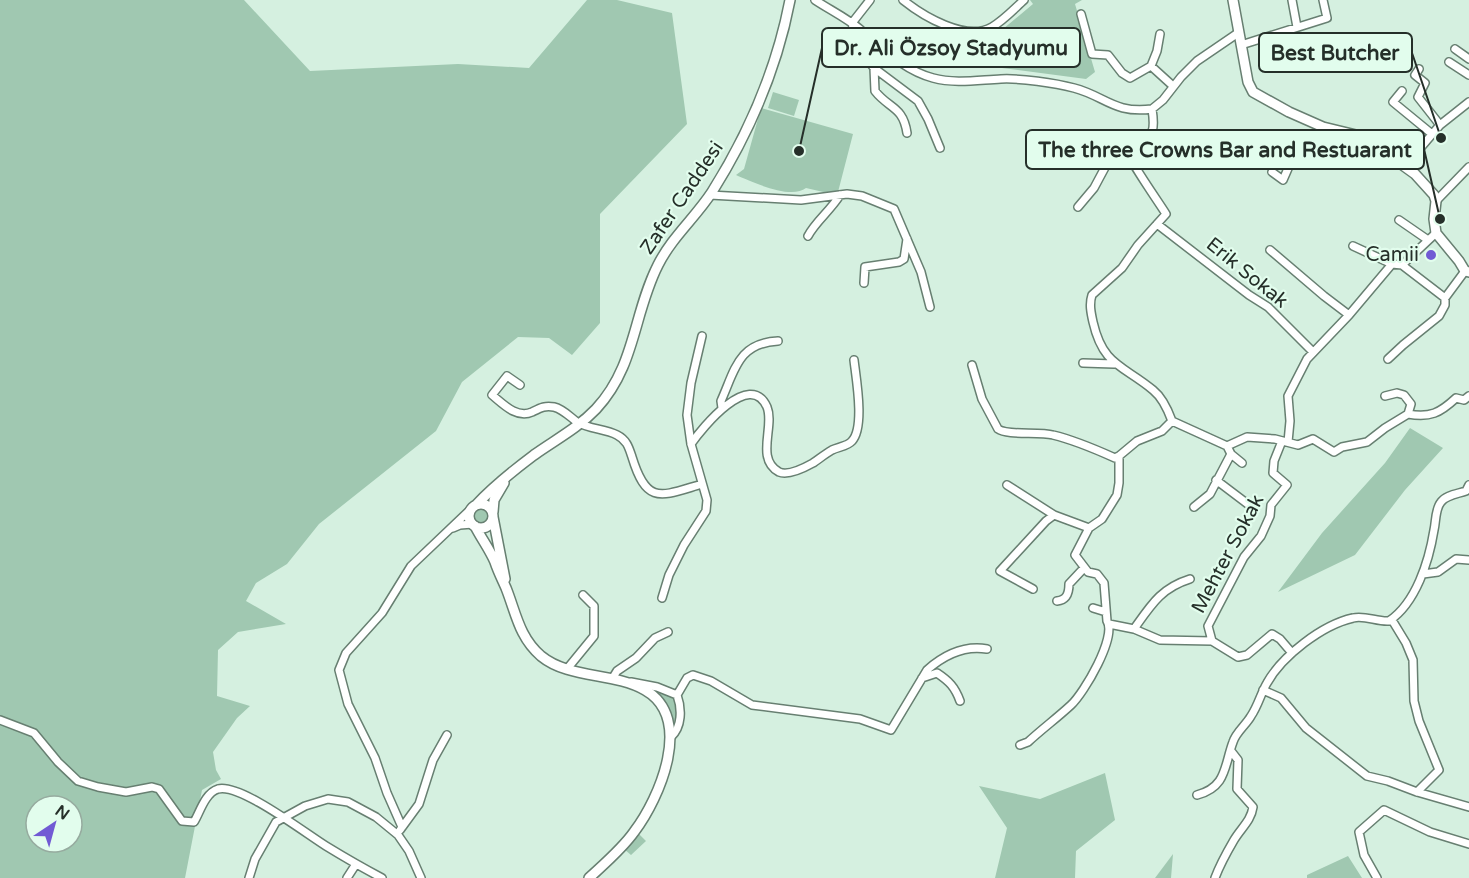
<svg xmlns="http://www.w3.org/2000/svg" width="1469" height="878" viewBox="0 0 1469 878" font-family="'Varela Round',sans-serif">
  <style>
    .green { fill: #a0c8b1; fill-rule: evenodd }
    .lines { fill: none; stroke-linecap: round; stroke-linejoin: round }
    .street-casing { stroke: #677f71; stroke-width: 10 }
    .secondary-casing { stroke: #677f71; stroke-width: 12 }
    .street { stroke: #fff; stroke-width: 7 }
    .secondary { stroke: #fff; stroke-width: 9 }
    .poi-dot { fill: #715ad4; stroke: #e2fded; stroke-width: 2 }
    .labels { text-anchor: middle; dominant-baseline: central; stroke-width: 4.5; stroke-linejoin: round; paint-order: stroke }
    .street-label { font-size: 20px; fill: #252f29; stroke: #e2fded }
    .poi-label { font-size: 20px; fill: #252f29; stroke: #e2fded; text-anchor: end }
    .leader { fill: none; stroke: #252f29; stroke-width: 2 }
    .callout-dot { fill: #252f29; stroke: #e2fded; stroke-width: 2 }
    .callout { fill: #e2fded; stroke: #252f29; stroke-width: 2 }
    .callout-label { font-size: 21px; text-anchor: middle; font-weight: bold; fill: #252f29 }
  </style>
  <rect width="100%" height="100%" fill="#d5f0e0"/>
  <path class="green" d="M0,0H244L310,71L458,64L529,68L587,0H617L672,13L687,124L600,214V323L572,355L549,338L518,337L462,382L436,431L319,524L287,564L256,583L246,601L286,624L238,632L218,650L217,696L250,706L237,718L213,752L216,770L221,779L202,790L185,878H0ZM36,806H72V842H36Z
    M1030,0H1082L1075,4L1095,72L1086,79L1002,68L991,39L1033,4Z
    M773,92L799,100L794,116L768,108Z
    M761,108L853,134L838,192L832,194L806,188C791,200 752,182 736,175L744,169Z
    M1410,428L1443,448L1405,490L1355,555L1278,592L1322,533L1385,463Z
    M472 516a9 9 0 1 1 18 0a9 9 0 1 1-18 0Z
    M646,686L675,697L678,713L675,730C673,710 663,697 646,686Z
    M1105,773L1115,820L1076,851L1075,878H995L1007,828L979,786L1040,799Z
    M639,834L646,841L631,855L624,849Z
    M1173,854L1171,878H1155Z
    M1348,856L1362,878H1307V875Z"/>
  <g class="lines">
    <defs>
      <path id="street" d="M815,0C830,10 847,18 861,30C883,48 903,70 933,78C955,84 978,80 1001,79C1020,78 1055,83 1074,88C1105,96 1114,114 1152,109
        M870,0L852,23L855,36L866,58L874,68L918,101L928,119L940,148
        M903,0C923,16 966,42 992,27C1004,20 1014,9 1024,0
        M1292,0L1297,27
        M1081,14L1092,54L1108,55L1122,73L1130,78L1151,66L1157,51L1160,34
        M1241,45L1327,18L1323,0
        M1455,49L1469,59
        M1449,62L1469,75
        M1151,66L1173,86
        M874,68L875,91C889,109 903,106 907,133
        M1419,69L1415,75L1425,83L1418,97L1440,125
        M1402,91L1393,102L1432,134
        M1397,139L1416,153
        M1209,146L1228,162L1236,165L1256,158L1264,147L1293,157
        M1405,166L1440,125L1469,102
        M1272,172L1283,180L1293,157L1315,139L1323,127
        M710,195L801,200L847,194L862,196L894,209L921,272L930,307
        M1436,201L1469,167
        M1078,207L1094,188L1109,160L1116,151L1120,149L1128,152
        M1399,220L1428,240
        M1157,224L1249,295L1268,307L1313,352
        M808,236C815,222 831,210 840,195
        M1353,246L1392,264
        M1270,250L1324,296L1349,315
        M1402,265L1445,298
        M864,283L865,267L899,262L904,259L907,239
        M1388,359L1403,345L1439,316L1445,305V298L1465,271
        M1083,363L1114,364
        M972,365L982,399L998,429C1008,436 1039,431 1053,435C1074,440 1095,449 1115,458L1119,456
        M520,385L507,376L492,395C503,404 517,419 532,412C540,408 545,405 554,407C563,409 570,417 577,422C589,429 605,429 617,435C627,440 629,448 632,457C647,506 661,496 702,484
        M722,408L721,401C735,370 738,343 778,341
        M1408,414C1430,418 1440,413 1456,398L1464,400L1469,396
        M1172,421C1168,410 1163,398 1153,390C1123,365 1103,366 1093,322C1091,313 1089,304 1092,295L1122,268L1138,245L1166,214C1160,204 1128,159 1128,152C1148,133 1157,141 1152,109L1163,100L1181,77L1197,61L1238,33
        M1172,421L1227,446L1247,437L1275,439L1298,445L1313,439L1334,452L1342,447L1367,442L1385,428L1408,414L1411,404L1404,395L1397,393L1385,396
        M1288,442L1290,421L1288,396L1307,359L1349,315L1392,264L1402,265L1436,233
        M691,444C702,428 750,369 767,407C775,426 755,459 779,472C788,476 804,468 813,463C819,459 825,454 832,450C838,447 848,446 852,441C865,427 856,378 854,360
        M1231,454L1242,463
        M1216,480L1249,505
        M1007,485L1054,515L1089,528
        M1194,507L1210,494L1231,454L1227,446
        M453,528L460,525L473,524
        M1423,574L1438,572L1456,559L1469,560
        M1033,589L1000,571L1046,521L1054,515
        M662,598L669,575L684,545L706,511L707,500L691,444L687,415L691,383L702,336
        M1057,601C1067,600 1069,593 1069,584L1084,568
        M1093,608L1106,612
        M1392,620L1406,643L1413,660L1414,701L1419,721L1439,770L1417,792
        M1109,624L1134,629L1160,640L1212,641L1238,657L1247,655L1272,634L1280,639L1292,653
        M1134,629C1151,605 1161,588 1190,579
        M1212,641L1208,626L1244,557L1261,536L1270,516L1271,505L1287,485L1273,473L1274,461L1282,441
        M567,669L594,636V606L583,595
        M922,678L937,673C949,681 955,687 960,701
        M612,679L617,671L636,658L655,638L668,632
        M631,682L657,687L677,695C682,709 682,727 671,737
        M1263,690L1281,698L1306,728L1367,776L1388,781L1417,792L1469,807
        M677,695L687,678L693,675L711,681L752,705L860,719L891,730L927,670C944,655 964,645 987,649
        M0,720L34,733L58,762L78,781L98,787L126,792L152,787L159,789L182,821L194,822C200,812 205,793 218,789C240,783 305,833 326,846C344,857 363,868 382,878
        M1020,745L1028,742C1042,729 1057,718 1071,705C1084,693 1117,637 1107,621L1104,583L1097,574L1088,572L1075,555L1089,528L1102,519L1117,495L1119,483V456L1137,441L1162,431L1172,421
        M1197,795C1227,787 1224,766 1233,742C1236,732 1246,725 1251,716C1258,706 1261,693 1267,683C1282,656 1322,625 1353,618C1365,615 1377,622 1389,621C1416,603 1429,561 1434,530C1436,522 1435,509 1441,502C1446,495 1457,494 1466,491L1469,485
        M402,827L387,793L375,758L348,704L339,670L346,653L382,613L411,566L472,508
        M400,830L419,804L433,760L447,735
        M249,878L255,859L276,822L305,806L328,799L348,802L376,817L398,835L409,851L421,878
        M347,878L356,864
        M1215,878C1220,864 1227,852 1234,840C1241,828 1251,821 1253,807L1237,789L1238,760L1231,751
        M1377,878L1364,855L1359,832L1384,810L1430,832L1469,844"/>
      <path id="secondary" d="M1233,0L1248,82L1253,92L1289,112L1323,127L1356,135L1383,151L1415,174L1434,195L1436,201L1434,219L1436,233L1459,261L1465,271L1469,272
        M469 516a12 12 0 1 1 24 0a12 12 0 1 1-24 0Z
        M476,505C493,487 514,470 534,455C555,440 578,428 596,409C636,366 633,314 658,265C672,237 695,218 712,192C749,133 777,68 790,0
        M493,512L494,500L504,483
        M493,517L505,579
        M475,526C481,538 490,550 495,562C498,571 502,579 506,588C516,613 519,637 541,656C569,679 613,672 645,690C694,718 660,798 634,832C622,849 604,864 589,878"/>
    </defs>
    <use href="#street" class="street-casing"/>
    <use href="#secondary" class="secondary-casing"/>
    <use href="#street" class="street"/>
    <use href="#secondary" class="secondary"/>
  </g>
  <circle class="poi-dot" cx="1431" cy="255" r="6"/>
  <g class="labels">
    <g class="street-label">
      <text transform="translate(682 198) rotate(-56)">Zafer Caddesi</text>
      <text transform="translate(1247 273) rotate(39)">Erik Sokak</text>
      <text transform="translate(1228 554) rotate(-62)">Mehter Sokak</text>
    </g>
    <g class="poi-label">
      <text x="1419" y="255">Camii</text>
    </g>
  </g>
  <path class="leader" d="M799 151L822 48M1441 138L1412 53M1440 219L1424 149"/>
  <g class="callout-dot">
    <circle cx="799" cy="151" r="6"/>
    <circle cx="1441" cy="138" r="6"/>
    <circle cx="1440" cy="219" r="6"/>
  </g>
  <g class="callout">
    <rect x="822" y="28" width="258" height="39" rx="6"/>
    <rect x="1259" y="33" width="153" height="39" rx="6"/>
    <rect x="1026" y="130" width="398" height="39" rx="6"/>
  </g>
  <g class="callout-label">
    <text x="951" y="55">Dr. Ali Özsoy Stadyumu</text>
    <text x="1335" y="60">Best Butcher</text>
    <text x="1225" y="157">The three Crowns Bar and Restuarant</text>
  </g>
  <g transform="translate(54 824) rotate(36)"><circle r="28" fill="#e2fded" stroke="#96ab9f" stroke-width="1.5"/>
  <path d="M0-4.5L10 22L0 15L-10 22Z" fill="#715ad4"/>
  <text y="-9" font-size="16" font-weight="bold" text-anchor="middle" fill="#252f29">N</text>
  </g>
</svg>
